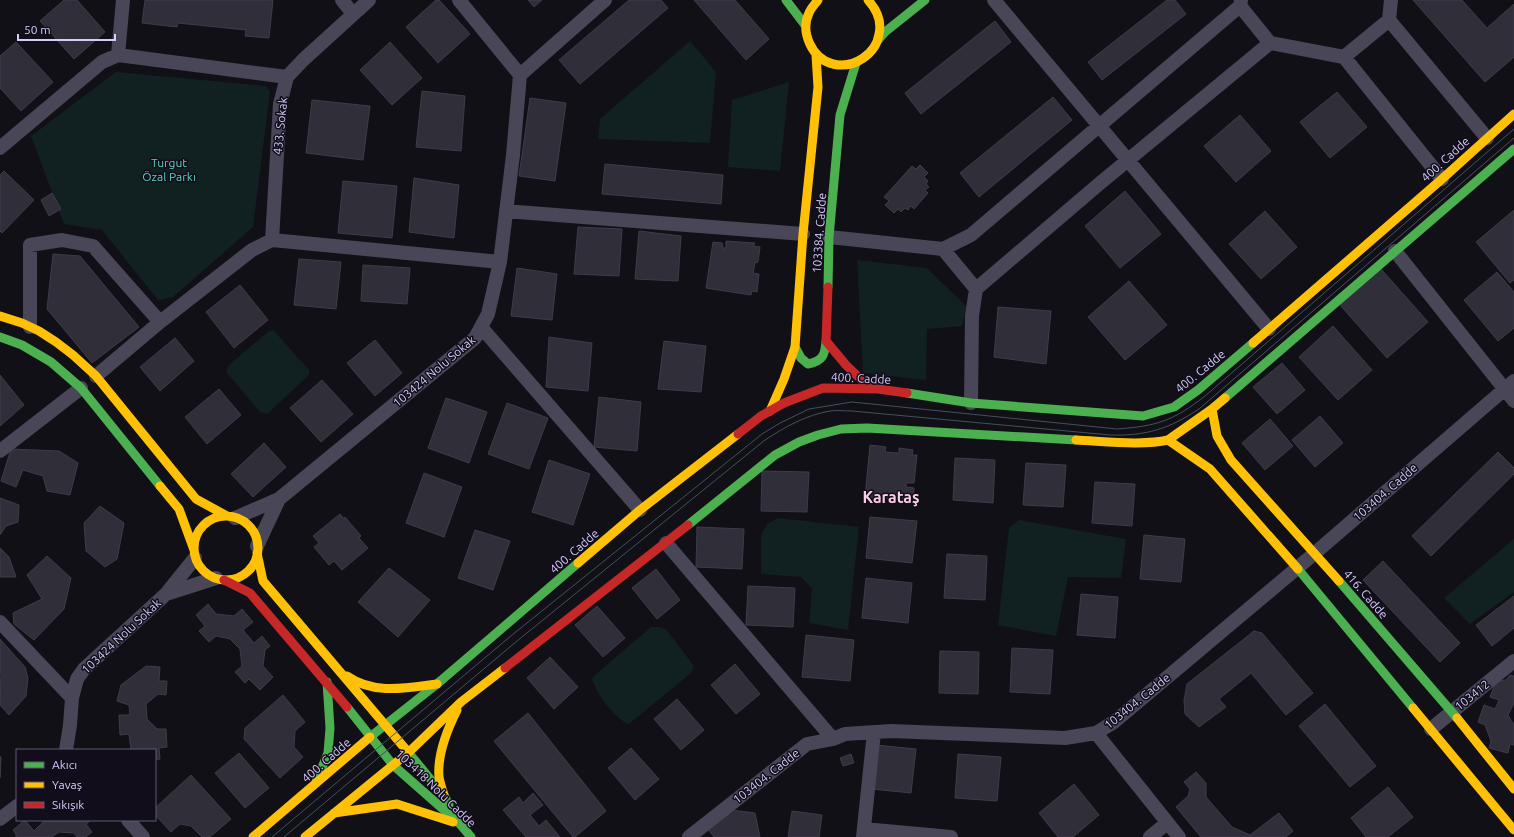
<svg xmlns="http://www.w3.org/2000/svg" width="1514" height="837" viewBox="0 0 1514 837" font-family="Ubuntu,sans-serif">
  <style>
    .green { fill: #112021 }
    .building { fill: #302e39; stroke: #403a4a }
    .lines { fill: none; stroke-linecap: round; stroke-linejoin: round }
    .street { stroke: #484657; stroke-width: 14 }
    .fast { stroke: #4caf50; stroke-width: 9 }
    .slow { stroke: #ffc107; stroke-width: 9 }
    .jam { stroke: #c62828; stroke-width: 9 }
    .tram { stroke: #42515e; stroke-width: 1 }
    .labels { text-anchor: middle; dominant-baseline: central; stroke-width: 3; stroke-linejoin: round; paint-order: stroke }
    .street-label { font-size: 12px; fill: #d6ccf9; stroke: #110d1a }
    .park-label { font-size: 12px; fill: #61d0c0; stroke: #110d1a }
    .district-label { font-size: 16px; font-weight: bold; fill: #f9cee5; stroke: #110d1a }
  </style>
  <rect width="100%" height="100%" fill="#121017"/>
  <path class="green" d="M690,41L716,72L710,143L598,139L600,119Z
    M116,72L266,86L270,91L253,227L173,297L158,300L102,230L64,224L31,136Z
    M789,82L780,171L728,167L732,100Z
    M857,260L927,268L967,307L962,326L927,329L926,380L863,373Z
    M269,331H274L309,370V375L267,414L260,412L226,372L229,365Z
    M778,518L859,527L848,630L809,623L812,589L801,577L761,574V536L767,524Z
    M1019,520L1126,539L1121,578L1068,577L1056,636L998,625L1009,528Z
    M1514,539V592L1470,624L1444,598Z
    M651,627H659L666,629L694,666L692,672L629,724C614,719 598,695 592,680L594,676Z"/>
  <path class="building" d="M64,0H77L105,32L74,59L40,21Z
    M145,0H273L269,38L245,36L246,30L178,23L177,27L142,23Z
    M436,0H439L470,34L438,63L406,27Z
    M528,0H542L534,7Z
    M629,0H661L668,8L580,84L559,60Z
    M694,0H735L769,39L746,60Z
    M1167,0H1175L1186,14L1102,80L1088,62Z
    M1413,0H1462L1487,28L1514,4V57L1485,82Z
    M995,21L1011,42L921,114L905,93Z
    M16,42L53,82L21,111L0,88V56Z
    M390,42L422,78L392,105L360,70Z
    M422,91L465,96L461,151L416,147Z
    M1337,92L1367,127L1330,158L1300,122Z
    M1053,97L1072,120L979,197L960,173Z
    M530,98L566,103L555,181L519,176Z
    M312,100L370,106L363,160L306,153Z
    M1240,115L1271,151L1236,182L1204,146Z
    M605,164L723,175L721,204L602,194Z
    M920,165L928,173L924,177L928,181L926,184L929,187L925,190L928,193L914,209L911,206L908,210L905,208L901,212L898,209L894,213L885,205L889,201L884,197L912,166L916,169Z
    M4,171L34,200L2,233L0,231V175Z
    M414,178L459,185L454,238L409,232Z
    M343,181L397,186L392,238L338,233Z
    M1125,191L1161,234L1120,268L1085,226Z
    M52,193L61,209L49,216L41,200Z
    M1514,210V280L1510,283L1476,242Z
    M1265,211L1297,247L1261,279L1229,244Z
    M578,227L622,229L619,276L574,274Z
    M639,231L681,236L678,281L635,279Z
    M726,241L755,243L753,246L760,247L758,262L755,263L753,273L759,274L757,292L752,291L751,295L706,288L713,242L722,243L723,248H726Z
    M53,254L80,256L139,327L92,363L47,309Z
    M299,259L341,262L336,309L294,305Z
    M363,265L410,268L407,304L361,301Z
    M517,268L557,274L552,320L511,316Z
    M1381,269L1428,322L1387,358L1340,305Z
    M1497,272L1514,292V328L1498,341L1464,300Z
    M1129,281L1167,325L1125,360L1088,317Z
    M240,285L268,320L234,348L206,312Z
    M998,307L1051,311L1046,364L994,357Z
    M1333,326L1372,370L1338,400L1299,357Z
    M549,337L592,343L588,391L546,387Z
    M175,338L194,361L160,391L140,367Z
    M375,340L402,373L375,396L347,363Z
    M664,341L706,346L701,392L658,389Z
    M1282,363L1305,390L1277,414L1253,387Z
    M0,375L24,405L0,426Z
    M322,380L353,414L321,442L290,408Z
    M219,389L241,415L207,444L185,417Z
    M599,397L641,402L637,451L594,447Z
    M446,398L487,412L469,463L428,448Z
    M507,403L548,418L529,469L488,454Z
    M1320,416L1343,443L1315,467L1292,440Z
    M1270,419L1293,446L1265,470L1242,443Z
    M264,443L286,467L253,497L231,474Z
    M870,445L886,447L885,452L899,453V448L913,450L912,455H917L914,483H906V487L914,488L913,501L865,497Z
    M11,449L59,451L78,463L70,495L47,491L43,476L23,470L16,487L1,481Z
    M1498,452L1514,468V474L1431,556L1412,536Z
    M955,458L995,460L993,503L953,500Z
    M549,460L590,474L573,525L532,512Z
    M1026,463L1066,465L1063,507L1023,505Z
    M762,471L809,472L807,512L761,511Z
    M424,473L462,487L444,537L406,523Z
    M1095,482L1135,484L1132,526L1092,523Z
    M0,498L19,505L18,522L6,526L0,535Z
    M100,506L124,523L117,559L105,567L86,551L84,523Z
    M340,514L344,519L345,517L361,536L359,538L368,548L342,570L334,561L329,565L314,547L319,543L313,536Z
    M870,517L917,521L912,563L866,558Z
    M697,527L744,529L742,569L696,567Z
    M475,530L510,541L493,590L458,578Z
    M1144,535L1185,539L1181,582L1140,579Z
    M0,548L9,557L16,577H0Z
    M947,554L987,556L985,600L944,598Z
    M47,556L71,578L64,609L34,640L14,624L13,613L42,599L27,575Z
    M1383,561L1460,643L1440,662L1363,580Z
    M389,568L430,600L398,637L358,602Z
    M656,569L680,600L657,619L632,588Z
    M866,578L912,583L908,623L862,618Z
    M748,586L795,588L793,627L746,625Z
    M1081,594L1118,597L1115,638L1077,635Z
    M1514,596V628L1492,646L1476,625Z
    M208,604L216,614L234,616L242,609L253,622L243,630L254,643L262,636L270,646L265,650L263,666L273,677L260,690L249,679L245,683L235,672L242,666L240,649L230,639L216,636L209,642L199,631L205,626L196,615Z
    M597,606L625,638L603,657L575,625Z
    M1254,631L1262,633L1313,693L1286,715L1251,673L1219,699L1226,707L1199,727L1185,714L1184,700L1187,684Z
    M806,635L854,640L850,681L802,677Z
    M0,639L25,667L28,678L26,696L9,715L0,705L1,673L0,672Z
    M1012,648L1053,650L1050,694L1010,692Z
    M940,651L979,652L978,694L939,693Z
    M550,657L578,687L554,709L527,678Z
    M735,664L760,694L736,714L711,685Z
    M146,666L160,667L159,681H167L166,695L158,694L146,704L147,719L157,729H166L167,747L159,748L160,759L155,760V750H131L129,734L120,735L119,715H130L129,705L117,701L121,685Z
    M1510,675L1514,676V703L1508,715L1514,725V745L1510,744L1508,753L1489,748L1491,741L1485,725L1478,722L1484,705L1495,709L1499,700L1490,697L1496,681L1506,680Z
    M283,695L305,722L295,731L294,747L303,757L280,778L244,739L245,728Z
    M677,699L704,730L681,750L654,719Z
    M1325,704L1376,766L1350,787L1299,726Z
    M528,713L606,811L575,837H573L494,741Z
    M876,745L916,749L911,793L872,789Z
    M631,748L659,779L635,800L608,768Z
    M239,753L269,788L245,808L215,773Z
    M851,754L854,763L843,766L840,758Z
    M958,754L1001,757L997,801L955,798Z
    M0,756L1,758L0,778Z
    M1196,772L1206,783V797L1232,827L1250,835L1279,813L1293,831L1286,837H1201L1176,807L1188,796L1190,789L1184,782Z
    M191,775L231,819L210,837H202L191,826L180,824L171,832L155,815V808Z
    M1074,784L1099,815L1073,837H1058L1039,813Z
    M1388,787L1413,817L1388,837H1366L1351,818Z
    M533,793L543,805L530,815L539,826L546,820L560,837H526L503,810L519,797L523,803Z
    M731,810L755,813L760,837H714L707,828Z
    M792,811L822,815L819,837H788Z
    M25,820L34,831L45,820H91L86,824L92,832L86,837H77L74,833L59,832L52,837H16V834L13,830Z"/>
  <g class="lines">
    <path class="street" d="M342,0L353,14
      M459,0L520,75L605,0
      M994,0L1269,329
      M1241,0L1240,6L1270,43L1344,57L1389,20L1391,0
      M1389,20L1487,138
      M118,55L123,0
      M1344,57L1442,179
      M0,148L102,62L118,55L287,77
      M506,211L803,234
      M829,237L943,249L971,235L1240,6
      M272,240L280,104L287,77L303,60L369,0
      M943,249L976,289
      M1395,251L1514,401
      M30,327V245L62,240L93,246L160,322
      M481,327L640,510
      M96,376L160,322L252,250L272,240L500,262
      M971,403L972,316L976,289L1099,184L1270,43
      M0,451L81,388
      M235,518L279,499L475,338L488,314L500,262L513,155L520,75
      M666,543L833,739
      M257,546L279,499
      M166,594L216,578
      M0,622L72,698
      M1431,729L1514,661
      M1096,733L1179,837
      M66,750L70,725L72,698L77,679L84,669L166,594L195,558
      M0,819L17,806
      M128,820L143,837
      M864,829L951,837
      M689,837L807,744L833,739L845,734L891,731L1065,738L1096,733L1114,722L1315,553L1514,381
      M863,837L874,732
      M1150,837L1167,823"/>
    <path class="fast" d="M786,0L805,25
      M878,40L885,32L925,0
      M828,287L829,237L840,115L856,63
      M0,337L22,345L51,362L81,388L160,486
      M795,347L801,358L808,364C823,361 825,355 826,341
      M907,393L971,403L1143,416L1174,407L1198,390L1253,343
      M1225,398L1514,149
      M688,525L775,455L799,442L818,435L841,429L867,428L1076,440
      M1298,569L1413,708
      M1339,581L1457,718
      M347,707L393,765L460,824L471,837
      M370,737L437,684L578,563
      M408,752L445,797L449,805
      M316,782L328,753L330,728L327,682"/>
    <path class="slow" d="M818,0C815,4 811,8 809,13C800,32 812,59 833,64C854,69 876,54 879,34C882,21 877,10 868,0
      M0,316L22,323L39,331L56,342L73,355L96,376L196,499L227,516
      M1253,343L1442,179L1514,114
      M1212,409L1217,436L1231,460L1339,581
      M770,411L784,379L795,347L803,234L818,87L816,55
      M1076,440C1102,441 1143,446 1168,440L1212,409L1225,398
      M1168,440L1210,469L1298,569
      M160,486L179,509L194,550
      M194 548a32 32 0 1 1 64 0a32 32 0 1 1-64 0Z
      M257,553L263,581L408,752
      M578,563L640,510L738,434
      M347,676C374,695 406,688 437,684
      M1413,708L1514,830
      M1457,718L1514,789
      M444,795C442,789 440,783 439,777C437,754 447,730 457,710
      M334,813L397,804L453,822
      M253,837L370,737
      M305,837L409,752L461,702L505,668"/>
    <path class="jam" d="M828,287L826,341L846,365L871,389
      M738,434L761,416L784,403L823,388L878,389L907,393
      M224,580L250,593L347,707
      M505,668L688,525"/>
    <path class="tram" d="M272,837L512,635L762,434L780,423L809,409L852,402L1117,429C1157,426 1173,421 1205,396L1514,129
      M284,837L517,641L765,440C785,427 806,415 830,411C837,410 845,411 852,411L1110,435C1146,436 1169,429 1199,409L1514,138"/>
  </g>
  <g class="labels">
    <g class="street-label">
      <text transform="translate(280 126) rotate(-84)">433. Sokak</text>
      <text transform="translate(1445 159) rotate(-42)">400. Cadde</text>
      <text transform="translate(819 233) rotate(-86)">103384. Cadde</text>
      <text transform="translate(434 371) rotate(-40)">103424 Nolu Sokak</text>
      <text transform="translate(1200 371) rotate(-39)">400. Cadde</text>
      <text transform="translate(861 378) rotate(3)">400. Cadde</text>
      <text transform="translate(1385 492) rotate(-41)">103404. Cadde</text>
      <text transform="translate(574 551) rotate(-41)">400. Cadde</text>
      <text transform="translate(1366 594) rotate(49)">416. Cadde</text>
      <text transform="translate(121 636) rotate(-43)">103424 Nolu Sokak</text>
      <text transform="translate(1472 695) rotate(-39)">103412</text>
      <text transform="translate(1137 701) rotate(-39)">103404. Cadde</text>
      <text transform="translate(326 760) rotate(-41)">400. Cadde</text>
      <text transform="translate(766 776) rotate(-38)">103404. Cadde</text>
      <text transform="translate(436 788) rotate(44)">103418 Nolu Cadde</text>
    </g>
    <g class="park-label">
      <text x="169" y="162">Turgut<tspan x="169" dy="14">Özal Parkı</tspan></text>
    </g>
    <g class="district-label">
      <text x="891" y="497">Karataş</text>
    </g>
  </g>
  <rect x="16" y="749" width="140" height="72" fill="#110d1a" stroke="#605973"/>
  <rect x="24" y="762" width="20" height="6" fill="#4caf50" stroke="#605973"/>
  <text x="52" y="769" font-size="12" fill="#d6ccf9">Akıcı</text>
  <rect x="24" y="782" width="20" height="6" fill="#ffc107" stroke="#605973"/>
  <text x="52" y="789" font-size="12" fill="#d6ccf9">Yavaş</text>
  <rect x="24" y="802" width="20" height="6" fill="#c62828" stroke="#605973"/>
  <text x="52" y="809" font-size="12" fill="#d6ccf9">Sıkışık</text>
  <path d="M18 34v6h97v-6" fill="none" stroke="#d6ccf9" stroke-width="2"/>
  <text x="24" y="34" font-size="12" fill="#d6ccf9" stroke="#110d1a" stroke-width="3" paint-order="stroke">50 m</text>
</svg>
